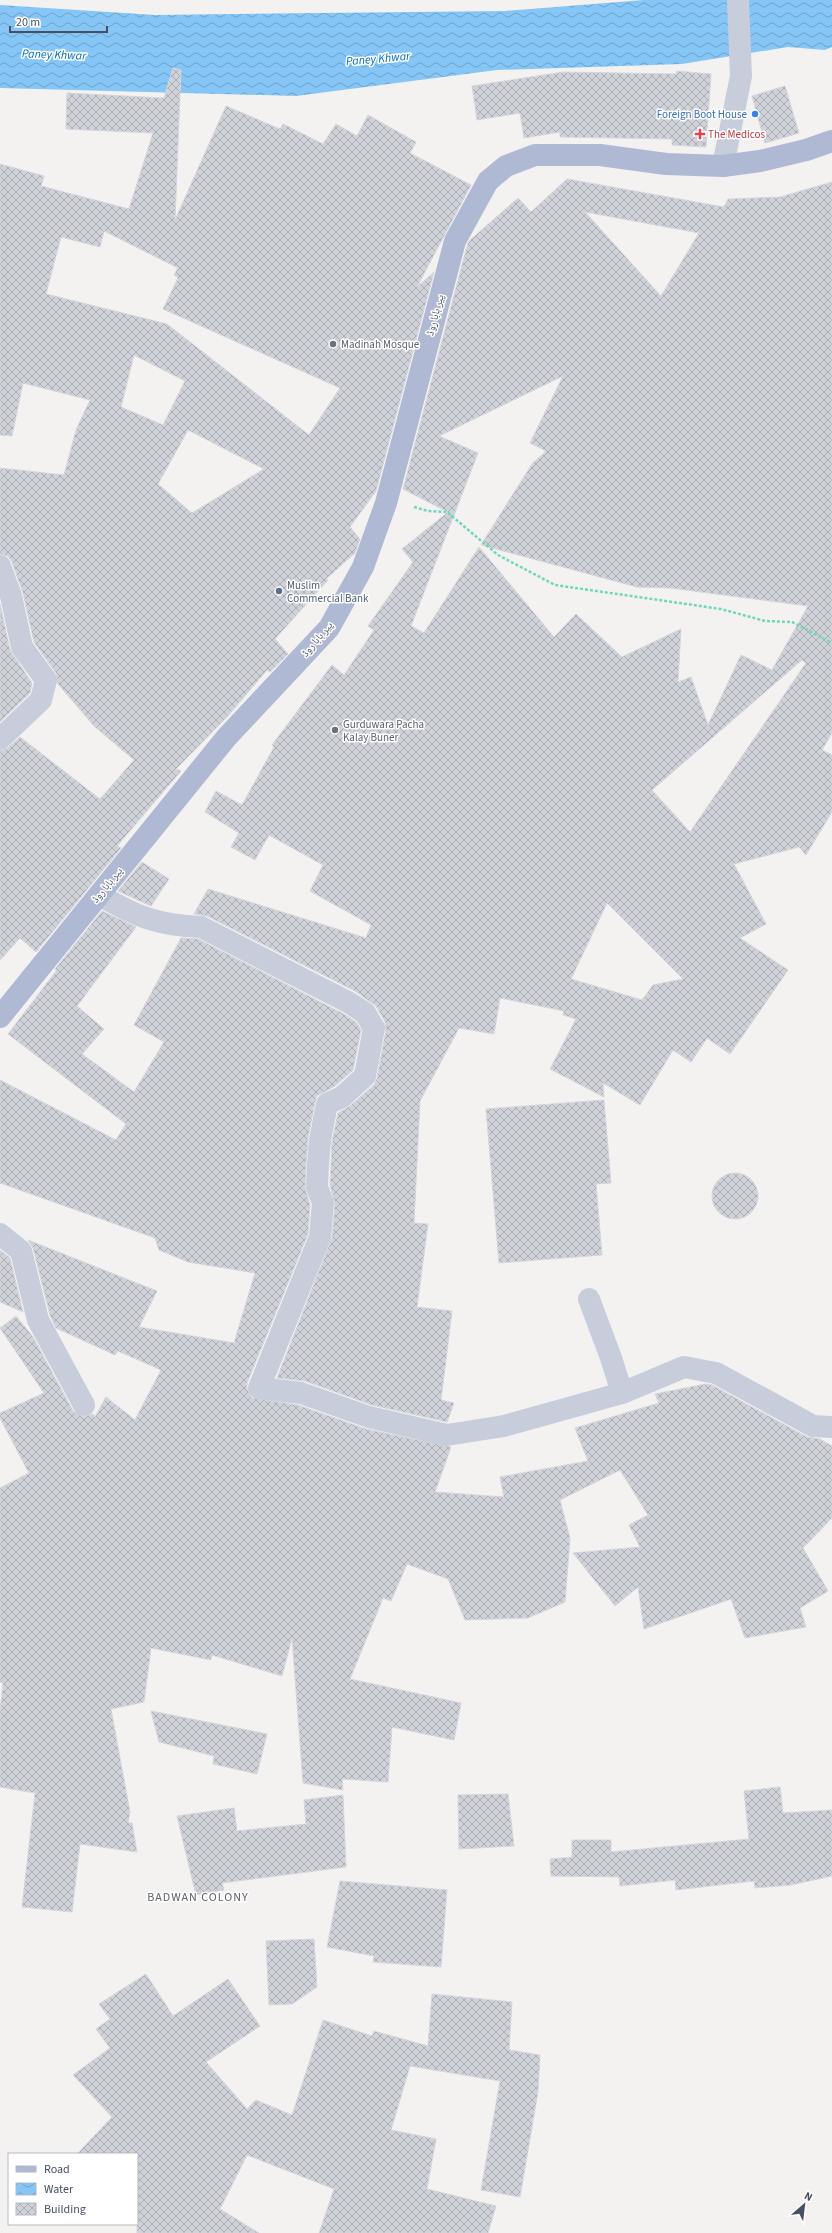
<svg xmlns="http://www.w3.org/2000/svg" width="832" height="2233" viewBox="0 0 832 2233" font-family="'Source Sans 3','Noto Naskh Arabic',sans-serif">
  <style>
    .water { fill: url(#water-waves) }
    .building { fill: url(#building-cross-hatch); stroke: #d5d6de; fill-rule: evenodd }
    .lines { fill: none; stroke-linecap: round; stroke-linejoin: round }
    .path { stroke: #70d7bb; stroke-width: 2.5; stroke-dasharray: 3 2; stroke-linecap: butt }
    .minor { stroke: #c7cddb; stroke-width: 22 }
    .major { stroke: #afb9d3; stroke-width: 22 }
    .shop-dot { fill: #3f7fe0; stroke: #fff; stroke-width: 1.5 }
    .health-dot { fill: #e0444e; stroke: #fff; stroke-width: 1.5 }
    .worship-dot { fill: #6b7280; stroke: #fff; stroke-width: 1.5 }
    .service-dot { fill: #5c6f8a; stroke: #fff; stroke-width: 1.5 }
    .labels { text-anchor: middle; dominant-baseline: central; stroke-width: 3; stroke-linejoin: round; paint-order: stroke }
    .shop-label { font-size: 11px; fill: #366cbe; stroke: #fff; text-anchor: end }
    .health-label { font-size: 11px; fill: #be3a42; stroke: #fff; text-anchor: start }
    .street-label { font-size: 11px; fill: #474f62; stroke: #fff }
    .worship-label { font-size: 11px; fill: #5b616d; stroke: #fff; text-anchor: start }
    .service-label { font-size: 11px; fill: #4e5e75; stroke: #fff; text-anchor: start }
    .water-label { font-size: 12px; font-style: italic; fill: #006bbc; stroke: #fff }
    .neighbourhood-label { font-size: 12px; letter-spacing: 1px; fill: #5d5f68; stroke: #fff }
  </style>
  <defs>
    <pattern id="water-waves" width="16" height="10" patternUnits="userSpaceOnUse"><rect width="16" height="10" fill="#85c6f7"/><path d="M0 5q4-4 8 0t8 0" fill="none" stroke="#6fa3cb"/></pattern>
    <pattern id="building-cross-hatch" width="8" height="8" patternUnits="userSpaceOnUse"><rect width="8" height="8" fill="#d0d2d9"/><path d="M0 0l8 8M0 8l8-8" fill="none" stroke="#abadb3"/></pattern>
  </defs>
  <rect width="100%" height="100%" fill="#f4f2f1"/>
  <path class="water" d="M644,0H832V47L825,50L788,47L682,64L497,70L296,96L0,88V5L155,15L505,11Z"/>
  <path class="building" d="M173,68L181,70L175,220L226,106L280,129L283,124L323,144L336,124L357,136L368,115L416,142L410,153L471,185L417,287L434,272L376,491L350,527L360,539L355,553L326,579L328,580L275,639L288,654L270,672L267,670L227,717L176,769L181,771L117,846L121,848L36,952L20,938L0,960V751L8,748L20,737L100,799L134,760L94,726L58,684L56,673L34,642L23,593L12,562L8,556L0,554V468L64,475L76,430L90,400L23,383L12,436L0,435V164L44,176L41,186L129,209L153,133L66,129L67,93L164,98ZM104,231L178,268L174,275L178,278L163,309L340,388L309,435L167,324L46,294L61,237L100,247ZM134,355L185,381L163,425L121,407ZM188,430L264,469L192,513L158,484Z
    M677,71L711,74L706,147L672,145V139L560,137V132L524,138L520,113L477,120L472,86L563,72L676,74Z
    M785,86L799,133L765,143L752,96Z
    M567,179L724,207L728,199L780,197L832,182V733L822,750L832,755V812L806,855L799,847L734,864L766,924L740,938L788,970L730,1054L707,1038L691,1062L673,1050L640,1105L603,1083L604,1097L550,1069L576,1019L563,1015L564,1011L500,998L494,1034L459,1028L420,1101L414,1223L428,1224L417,1307L452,1311L441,1400L454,1403L447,1422L372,1405L305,1381L277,1378L332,1238L335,1204L330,1185L332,1142L338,1113L350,1106L374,1085L377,1078L386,1030L385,1022L376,1006L355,991L207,916L194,914L208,889L366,938L371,925L310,891L323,865L269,835L255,860L231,847L239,833L205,812L216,791L242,805L274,747L272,745L332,665L344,675L374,630L368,626L413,562L402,549L448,512L403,489L467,246L469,241L518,198L531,212ZM585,212L699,233L661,296ZM563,376L530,443L546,451L532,464L481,545L637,587L670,588L808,606L772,670L741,655L708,725L691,677L678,682L681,629L622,657L576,614L554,637L479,547L424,633L411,626L478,453L439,436ZM802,660L806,663L690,832L652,790ZM607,903L683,979L653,985L642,1000L571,979Z
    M0,604L10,650L32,683L30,693L0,722Z
    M142,862L169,879L151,906L118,891Z
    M102,911L136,927L77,1006L104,1029L82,1054L134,1092L164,1042L134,1025L181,938L198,939L342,1013L356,1022L361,1030L353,1070L335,1086L317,1096L315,1102L308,1138L306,1164L305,1187L310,1205L308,1234L247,1383V1389L252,1398L298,1405L366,1429L451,1447L435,1492L504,1497L500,1477L588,1461L575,1428L659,1403L655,1394L705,1384L712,1385L807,1437L820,1439L832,1446V1518L803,1548L828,1591L800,1608L806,1627L745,1638L731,1599L644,1629L638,1587L615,1606L573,1553L640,1547L629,1525L648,1515L620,1470L560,1500L570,1538L565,1602L528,1618L465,1620L448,1579L407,1564L391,1601L383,1598L350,1679L461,1703L454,1740L392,1727L388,1782L342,1779L343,1790L303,1783L292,1638L282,1676L212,1655L211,1660L151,1648L144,1702L111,1709L130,1812L128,1823H132L137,1852L80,1844L72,1912L22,1907L35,1793L0,1787V1711L3,1683L0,1682V1488L29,1473L0,1418V1413L44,1393L0,1328L16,1316L33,1337L73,1411L83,1417L93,1414L95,1417L106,1397L135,1420L161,1370L118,1351L115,1355L56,1328L50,1315L33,1248L28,1240L157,1291L139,1327L234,1343L255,1273L188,1262L159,1250L155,1238L0,1183V1080L116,1140L126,1124L8,1034L57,970L55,969Z
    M604,1100L611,1183L596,1184L602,1255L499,1263L486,1109Z
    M712 1196a23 23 0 1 1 46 0a23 23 0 1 1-46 0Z
    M0,1250L10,1258L23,1312L0,1302Z
    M151,1711L267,1734L257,1774L213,1764L214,1756L159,1742Z
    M780,1787L783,1813L832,1810V1876L791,1885L755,1888L754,1881L676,1890L675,1880L620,1886L619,1877L551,1876L550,1859L572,1857V1840H611V1852L749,1839L744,1791Z
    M508,1794L514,1846L459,1849L458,1795Z
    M343,1795L346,1867L222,1883L224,1890L196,1895L177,1816L234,1808L237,1831L306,1824L304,1800Z
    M340,1881L447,1890L441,1967L373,1962L374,1956L327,1947Z
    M314,1939L317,1987L292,2004L269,2005L266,1941Z
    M146,1974L173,2016L228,1979L260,2026L206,2062L247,2109L256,2100L292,2115L323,2020L372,2036L374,2031L428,2046L432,1994L512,2002L509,2050L540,2055L538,2092L520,2197L481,2190L500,2081L410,2066L391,2130L436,2139L427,2189L496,2206L488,2233H319L334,2189L247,2155L220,2209L259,2233H137V2154H77L112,2117L73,2075L110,2048L96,2029L110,2019L99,2004Z"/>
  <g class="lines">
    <path class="path" d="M414,507L428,511L447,512L498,555L555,585L721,609L765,621L792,622L832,643"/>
    <path class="minor" d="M723,166L741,76L738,0
      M0,566L11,596L22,647L46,680L41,700L0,739
      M99,895C138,917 156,925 201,927L348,1002L365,1013L374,1028L365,1076L342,1097L327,1104L320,1140L318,1165L317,1187L323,1203L320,1237L259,1388L301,1393L369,1417L447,1435L504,1426L622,1393L684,1367L716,1373L813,1426L832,1427
      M0,1234L21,1251L38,1320L84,1405
      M589,1299L611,1358L622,1393"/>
    <path class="major" d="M0,1017L226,738L329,628L363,567L386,503L455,241L488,181L506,166L535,155H600L666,164L723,166L760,161L806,150L832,141"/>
  </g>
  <circle class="shop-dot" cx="755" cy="114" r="4"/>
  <path class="health-dot" d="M698 128h4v4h4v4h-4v4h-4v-4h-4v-4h4z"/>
  <g class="worship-dot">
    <circle cx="333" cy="344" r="4"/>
    <circle cx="335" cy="730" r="4"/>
  </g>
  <circle class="service-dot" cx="279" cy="591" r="4"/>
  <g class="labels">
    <g class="shop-label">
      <text x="747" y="114">Foreign Boot House</text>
    </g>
    <g class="health-label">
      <text x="708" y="134">The Medicos</text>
    </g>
    <g class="street-label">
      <text transform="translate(435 315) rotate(-75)">پیر بابا روڈ</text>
      <text transform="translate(317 639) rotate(-50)">پیر بابا روڈ</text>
      <text transform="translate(107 885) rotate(-51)">پیر بابا روڈ</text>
    </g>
    <g class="worship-label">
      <text x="341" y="344">Madinah Mosque</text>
      <text x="343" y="724">Gurduwara Pacha<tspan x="343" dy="13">Kalay Buner</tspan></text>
    </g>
    <g class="service-label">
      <text x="287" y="585">Muslim<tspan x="287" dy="13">Commercial Bank</tspan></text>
    </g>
    <g class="water-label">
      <text transform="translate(54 55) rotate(2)">Paney Khwar</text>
      <text transform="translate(378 59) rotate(-5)">Paney Khwar</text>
    </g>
    <g class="neighbourhood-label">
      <text x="198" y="1897">BADWAN COLONY</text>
    </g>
  </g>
  <rect x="8" y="2153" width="130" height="72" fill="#ffffff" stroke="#b5b9c0"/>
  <rect x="16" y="2166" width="20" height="6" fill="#afb9d3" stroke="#b5b9c0"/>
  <text x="44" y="2173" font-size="12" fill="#474f62">Road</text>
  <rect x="16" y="2183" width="20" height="12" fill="url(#water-waves)" stroke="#b5b9c0"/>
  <text x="44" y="2193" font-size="12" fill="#474f62">Water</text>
  <rect x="16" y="2203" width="20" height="12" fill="url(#building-cross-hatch)" stroke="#b5b9c0"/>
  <text x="44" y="2213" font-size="12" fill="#474f62">Building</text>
  <g transform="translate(804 2205) rotate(28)" stroke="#ffffff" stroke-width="3" paint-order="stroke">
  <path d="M0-3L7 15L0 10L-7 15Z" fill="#474f62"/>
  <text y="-6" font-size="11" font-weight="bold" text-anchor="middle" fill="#474f62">N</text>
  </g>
  <path d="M10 26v6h97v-6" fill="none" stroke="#474f62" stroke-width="2"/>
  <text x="16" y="26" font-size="12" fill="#474f62" stroke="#ffffff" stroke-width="3" paint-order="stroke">20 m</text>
</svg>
